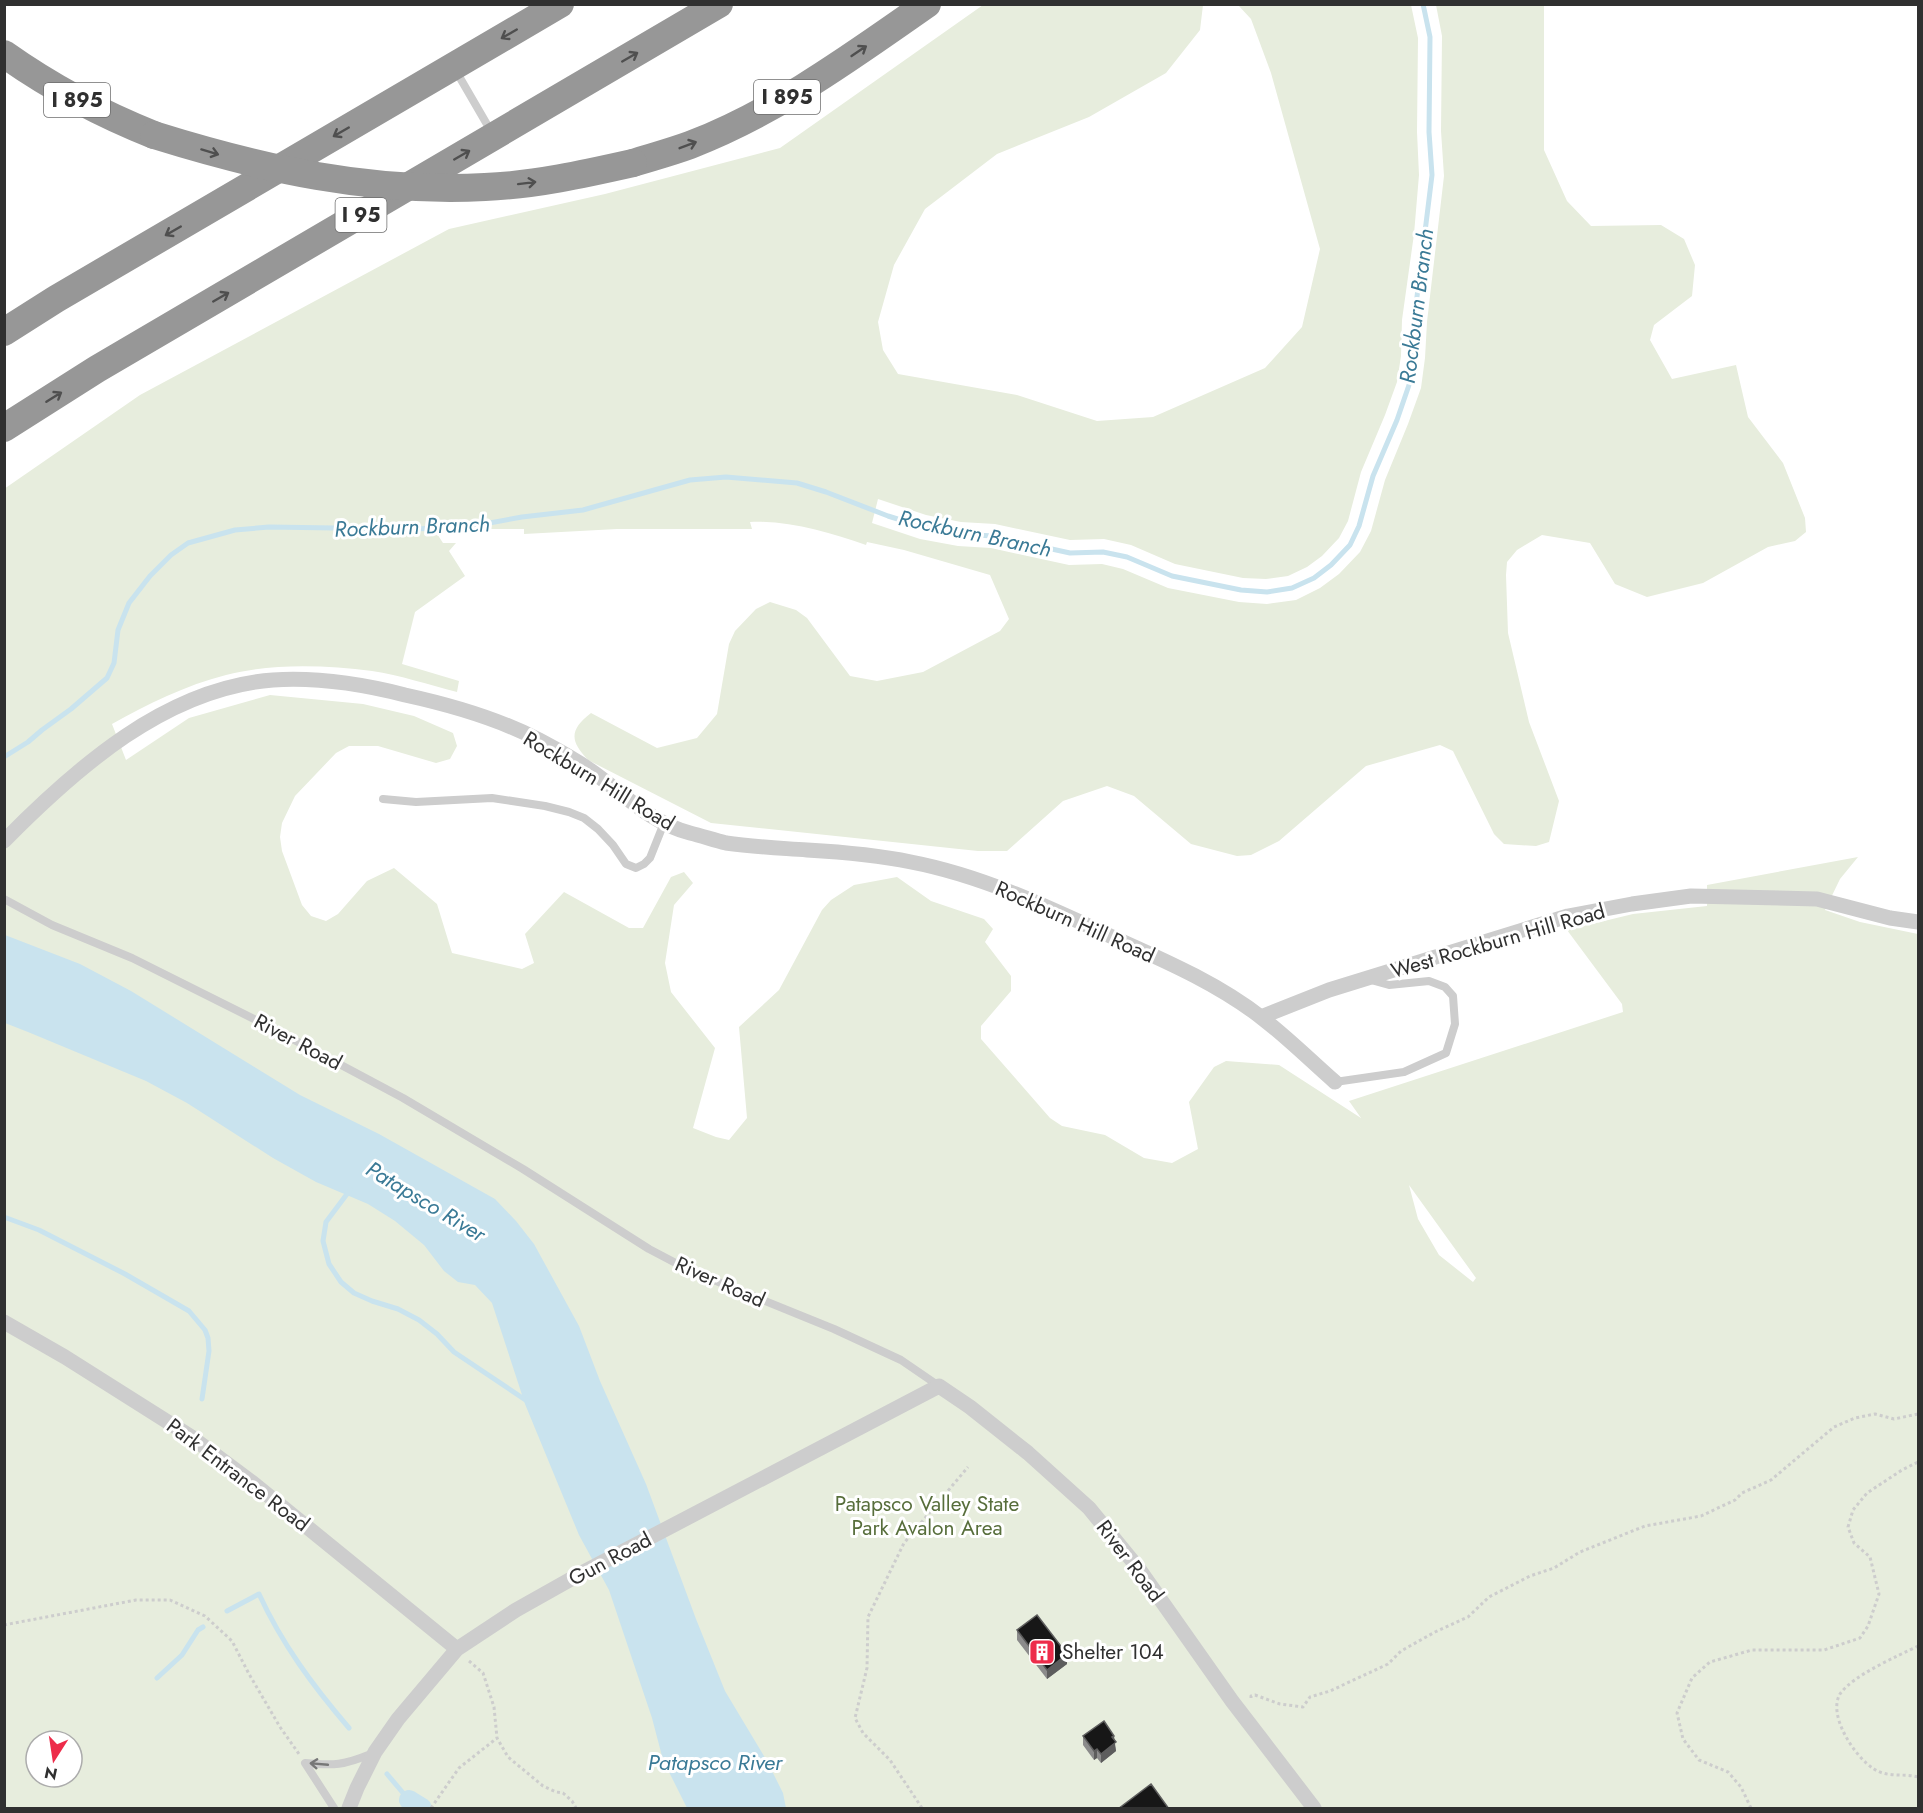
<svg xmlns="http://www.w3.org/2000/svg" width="1923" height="1813" viewBox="0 0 1923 1813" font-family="Jost,sans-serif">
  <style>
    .green { fill: #e7eddd; fill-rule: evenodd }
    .water { fill: #c9e3ee }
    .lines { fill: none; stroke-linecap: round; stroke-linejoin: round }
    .stream { stroke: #c9e3ee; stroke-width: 5 }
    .canal { stroke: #c9e3ee; stroke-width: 20 }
    .path { stroke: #cdcdcd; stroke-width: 3; stroke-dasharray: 3 3; stroke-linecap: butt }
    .lane { stroke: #cdcdcd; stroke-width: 8 }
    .street { stroke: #cdcdcd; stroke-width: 15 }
    .highway { stroke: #979797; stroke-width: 28 }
    .highway-bridge { stroke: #979797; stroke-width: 28 }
    .wall { fill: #8b8b8b }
    .shaded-wall { fill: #5d5d5d }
    .building { fill: #171717; stroke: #5d5d5d; stroke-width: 1.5 }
    .oneway { stroke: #4f4f4f }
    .oneway2 { stroke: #777 }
    .labels { text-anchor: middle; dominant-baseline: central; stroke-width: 6; stroke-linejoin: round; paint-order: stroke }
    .shield { fill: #fff; stroke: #6e6e6e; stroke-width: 1.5 }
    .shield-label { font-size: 20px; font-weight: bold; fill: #303030 }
    .street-label { font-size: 21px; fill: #303030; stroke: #fff }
    .park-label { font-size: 21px; fill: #576e3b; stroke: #fff }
    .poi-label { font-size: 21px; fill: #303030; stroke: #fff; text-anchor: start }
    .water-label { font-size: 22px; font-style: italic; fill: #3a7a96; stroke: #fff }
  </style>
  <rect width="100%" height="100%" fill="#fff"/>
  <path class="green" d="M983,5H1203L1200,30L1166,73L1089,117L997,154L925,209L894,265L878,322L883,350L898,374L1017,395L1097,421L1153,417L1265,368L1302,327L1320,249L1271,73L1251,19L1238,5H1411L1418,38L1417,132L1419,175L1414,234L1402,320L1401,356L1397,382L1385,415L1361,472L1348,521L1339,538L1322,556L1307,567L1288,576L1266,579L1243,578L1175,564L1131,545L1104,539L1070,540L995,524L961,522L926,515L878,499L872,523L920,539L958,546L991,548L1069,565L1102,564L1123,569L1168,588L1239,602L1267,604L1296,600L1320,588L1339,574L1360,552L1371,531L1385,480L1408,424L1421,388L1425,358L1427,322L1444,176L1441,131L1442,36L1436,5H1544V150L1567,201L1591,226L1661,225L1684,239L1695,265L1692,296L1654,325L1650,340L1672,379L1736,365L1748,417L1783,463L1805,518L1806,532L1795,541L1768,547L1703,583L1647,597L1615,584L1590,543L1542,535L1517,550L1507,562L1506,575L1508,633L1529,722L1559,801L1549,842L1536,846L1504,844L1494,834L1453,751L1440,745L1366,766L1279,841L1251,855L1237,856L1191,844L1134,796L1107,786L1063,801L1007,851H978L711,823L588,760C570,741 569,730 591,713L657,748L697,738L717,714L729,644L735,631L756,609L770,602L796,610L807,618L850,676L877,681L923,672L1000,631L1009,619L990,575L904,550L867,542L866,545C830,533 789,520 750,522L752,529H617L524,534V529H434L443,543H456L449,551L465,576L415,612L402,664L459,681L457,692C429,685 400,675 372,671C325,665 272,663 226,675C186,685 148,704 112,724L126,760L189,718L270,695L363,704L414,716L453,733L457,746L450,759L436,763L378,746H349L336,753L295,796L282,823L280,837L282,851L302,905L311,916L326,921L338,914L367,881L394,868L437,904L452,953L522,969L534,963L525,934L564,892L629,928H643L671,877L684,872L693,883L674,905L665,963L671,992L715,1048L693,1128L716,1137L729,1140L747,1118L739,1027L779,990L822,910L831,900L854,885L897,877L931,901L984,919L993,929L985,942L1011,976V991L981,1026V1039L1050,1118L1062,1126L1105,1135L1144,1158L1172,1163L1198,1149L1189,1102L1214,1067L1226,1061L1279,1065L1361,1118L1349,1101L1623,1012L1622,1004L1567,930L1633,914L1707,906V885L1858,857L1840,879L1825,910L1860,922L1918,934V1808H6L4,1807V489L140,395L449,229L605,194L780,148ZM1409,1185L1476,1278L1473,1282L1439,1255L1418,1219ZM36,1741H72V1777H36Z"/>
  <path class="water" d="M5,935L80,964L131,991L300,1095L379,1134L495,1199L516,1221L534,1244L579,1326L600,1381L646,1484L696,1619L725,1691L767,1761L783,1793L786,1808H687L663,1760L652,1718L609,1590L579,1535L525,1404L492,1303L475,1285L458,1282L444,1271L424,1245L395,1221L368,1204L316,1182L273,1158L187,1103L146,1081L28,1032L5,1023Z"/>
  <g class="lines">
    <path class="stream" d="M4,757L28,742L42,730L71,709L107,678L114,663L118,630L129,603L150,576L171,555L188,543L235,530L269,527L401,529L462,528L522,517L583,510L690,480L726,477L797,483L826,492L888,516L923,527L959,534L993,536L1070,553L1103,552L1127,557L1172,576L1241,590L1267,592L1292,588L1314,578L1331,565L1350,545L1359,526L1373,476L1397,420L1409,385L1413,357L1414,321L1432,175L1429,132L1430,37L1423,4
      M350,1190L326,1222L323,1241L329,1264L341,1282L354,1293L372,1301L398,1309L419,1320L437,1334L454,1352L527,1401
      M4,1217L39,1230L125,1274L189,1311L205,1330L208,1338L209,1351L202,1399
      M227,1611L259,1594C282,1644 313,1686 349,1728
      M157,1678L182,1655L198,1630L203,1627
      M387,1774L409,1800"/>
    <path class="canal" d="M409,1800L422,1808"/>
    <path class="path" d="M4,1625L136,1600H170L205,1616L232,1641L249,1674L280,1727L299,1754
      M1918,1646C1898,1656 1853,1675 1840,1694C1827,1716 1856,1758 1874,1769C1887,1778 1904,1773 1918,1777
      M469,1661L483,1673L494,1707L497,1738L508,1757L543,1786L556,1792L563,1793L572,1801L576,1808
      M1251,1698V1696L1255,1695L1280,1704L1303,1707L1310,1697L1330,1691L1388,1664L1401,1651L1435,1632L1468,1617L1489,1597L1530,1576L1554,1568L1580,1552L1645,1526L1701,1516L1735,1500L1742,1493L1771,1480L1834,1427L1855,1418L1875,1414L1894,1419L1918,1414
      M431,1808L459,1768L497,1738
      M922,1808L890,1760L863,1733L855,1718L867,1668L868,1617L904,1543L968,1467
      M1751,1808L1741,1787L1728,1772L1699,1760L1683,1739L1677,1713L1692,1678L1710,1662L1752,1650H1824L1860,1638L1868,1626L1879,1594L1870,1557L1854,1543L1848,1527L1853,1510L1867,1493L1902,1470L1918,1462"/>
    <path class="lane" d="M456,71L492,133
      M383,799L416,802L492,798L545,806L569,812L584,818L598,829L613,845L626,864L636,868L644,864L650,858L664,823
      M4,899L52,925L132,958L268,1026L403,1098L523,1169L649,1249L689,1270L834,1329L901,1360L939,1386
      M1335,1082L1404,1072L1446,1053L1455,1024L1453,996L1445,987L1429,981L1389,985L1371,980
      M334,1808L305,1763C334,1766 344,1765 371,1754"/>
    <path class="street" d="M4,841C76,768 166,688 273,680C318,677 362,684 405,695C451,705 497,718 539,740C556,749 574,759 590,770C623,793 650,823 690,833C702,836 714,840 726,843C753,847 780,848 807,850C842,852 877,855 911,862C984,876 1052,909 1119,940C1168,962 1220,985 1262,1018C1288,1038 1311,1061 1335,1082
      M1261,1017L1329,990L1568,916L1632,904L1691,896L1817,899L1890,918L1918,922
      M4,1322L65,1357L190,1436L253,1483L457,1649
      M349,1808L357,1788L375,1752L398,1719L457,1649L516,1610L580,1574L939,1386L970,1407L1028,1453L1089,1508L1139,1569L1232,1701L1314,1808"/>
    <path class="highway" d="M4,54C52,88 101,114 154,135
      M633,163C652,157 671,152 690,145C776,112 851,57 927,4
      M4,332L56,299L560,4
      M4,428L97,369L719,4"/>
    <path class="highway-bridge" d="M154,135C263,169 370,193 485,187C535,185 584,174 633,163"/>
  </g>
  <path class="wall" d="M1017,1630L1067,1664L1047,1679L1017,1640Z
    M1083,1736L1114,1741L1116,1751L1101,1763L1097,1758L1094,1760L1083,1745Z"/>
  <path class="shaded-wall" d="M1067,1654V1664L1047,1679V1670Z
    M1114,1736L1116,1751L1101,1763V1754L1112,1737Z
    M1097,1749V1758L1094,1760V1751Z"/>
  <path class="building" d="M1037,1615L1067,1654L1047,1670L1017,1630Z
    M1104,1721L1114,1736L1112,1737L1116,1742L1101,1754L1097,1749L1094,1751L1083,1736Z
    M1151,1784L1169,1809H1118Z"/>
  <defs><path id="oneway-shaft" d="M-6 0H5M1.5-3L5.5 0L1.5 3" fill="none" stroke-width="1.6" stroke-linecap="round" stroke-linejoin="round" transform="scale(1.5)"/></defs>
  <g class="oneway">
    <use href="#oneway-shaft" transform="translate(509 34) rotate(150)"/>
    <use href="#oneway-shaft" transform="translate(859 51) rotate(-34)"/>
    <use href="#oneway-shaft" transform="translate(630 57) rotate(-30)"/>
    <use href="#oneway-shaft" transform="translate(341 132) rotate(150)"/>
    <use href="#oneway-shaft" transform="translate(688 145) rotate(-21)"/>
    <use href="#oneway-shaft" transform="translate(210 152) rotate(17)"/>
    <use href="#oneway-shaft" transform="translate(462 155) rotate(-30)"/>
    <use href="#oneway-shaft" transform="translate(527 183) rotate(-7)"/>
    <use href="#oneway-shaft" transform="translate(173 231) rotate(150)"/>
    <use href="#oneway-shaft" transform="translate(221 297) rotate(-30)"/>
    <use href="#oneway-shaft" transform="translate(54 397) rotate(-32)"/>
  </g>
  <use class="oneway2" href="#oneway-shaft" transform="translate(319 1764) rotate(-175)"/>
  <defs>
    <symbol id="building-square" viewBox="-11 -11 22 22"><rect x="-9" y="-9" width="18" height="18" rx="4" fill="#ed2c4a" stroke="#fff"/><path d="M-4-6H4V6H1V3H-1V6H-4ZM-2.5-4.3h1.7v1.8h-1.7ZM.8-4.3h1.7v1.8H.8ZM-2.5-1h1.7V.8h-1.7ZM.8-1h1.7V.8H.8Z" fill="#fff"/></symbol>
  </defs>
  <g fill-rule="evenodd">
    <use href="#building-square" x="1027" y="1637" width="30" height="30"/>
  </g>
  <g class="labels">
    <g class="shield">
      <rect x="754" y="80" width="66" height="34" rx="4.5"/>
      <rect x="44" y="83" width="66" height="34" rx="4.5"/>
      <rect x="335.5" y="198" width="51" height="34" rx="4.5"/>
    </g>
    <g class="shield-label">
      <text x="787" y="97">I 895</text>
      <text x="77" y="100">I 895</text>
      <text x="361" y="215">I 95</text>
    </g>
    <g class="street-label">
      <text transform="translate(599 781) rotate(31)">Rockburn Hill Road</text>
      <text transform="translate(1075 922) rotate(24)">Rockburn Hill Road</text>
      <text transform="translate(1498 941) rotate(-16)">West Rockburn Hill Road</text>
      <text transform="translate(298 1042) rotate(28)">River Road</text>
      <text transform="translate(720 1282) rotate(24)">River Road</text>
      <text transform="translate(238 1475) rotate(37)">Park Entrance Road</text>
      <text transform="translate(610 1559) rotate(-28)">Gun Road</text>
      <text transform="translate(1130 1561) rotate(53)">River Road</text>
    </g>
    <g class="park-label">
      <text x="927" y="1504">Patapsco Valley State<tspan x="927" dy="24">Park Avalon Area</tspan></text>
    </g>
    <g class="poi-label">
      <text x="1062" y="1652">Shelter 104</text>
    </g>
    <g class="water-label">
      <text transform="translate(1416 306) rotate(-83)">Rockburn Branch</text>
      <text transform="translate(412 526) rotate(-2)">Rockburn Branch</text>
      <text transform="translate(975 533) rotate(12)">Rockburn Branch</text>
      <text transform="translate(426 1201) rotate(31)">Patapsco River</text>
      <text x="715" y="1762">Patapsco River</text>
    </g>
  </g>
  <rect width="1923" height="1813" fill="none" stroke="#303030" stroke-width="12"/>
  <g transform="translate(54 1759) rotate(192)"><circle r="28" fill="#ffffff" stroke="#acacac" stroke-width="1.5"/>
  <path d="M0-4.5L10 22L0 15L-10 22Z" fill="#ed2c4a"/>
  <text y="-9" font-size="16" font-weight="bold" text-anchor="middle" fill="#303030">N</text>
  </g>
</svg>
